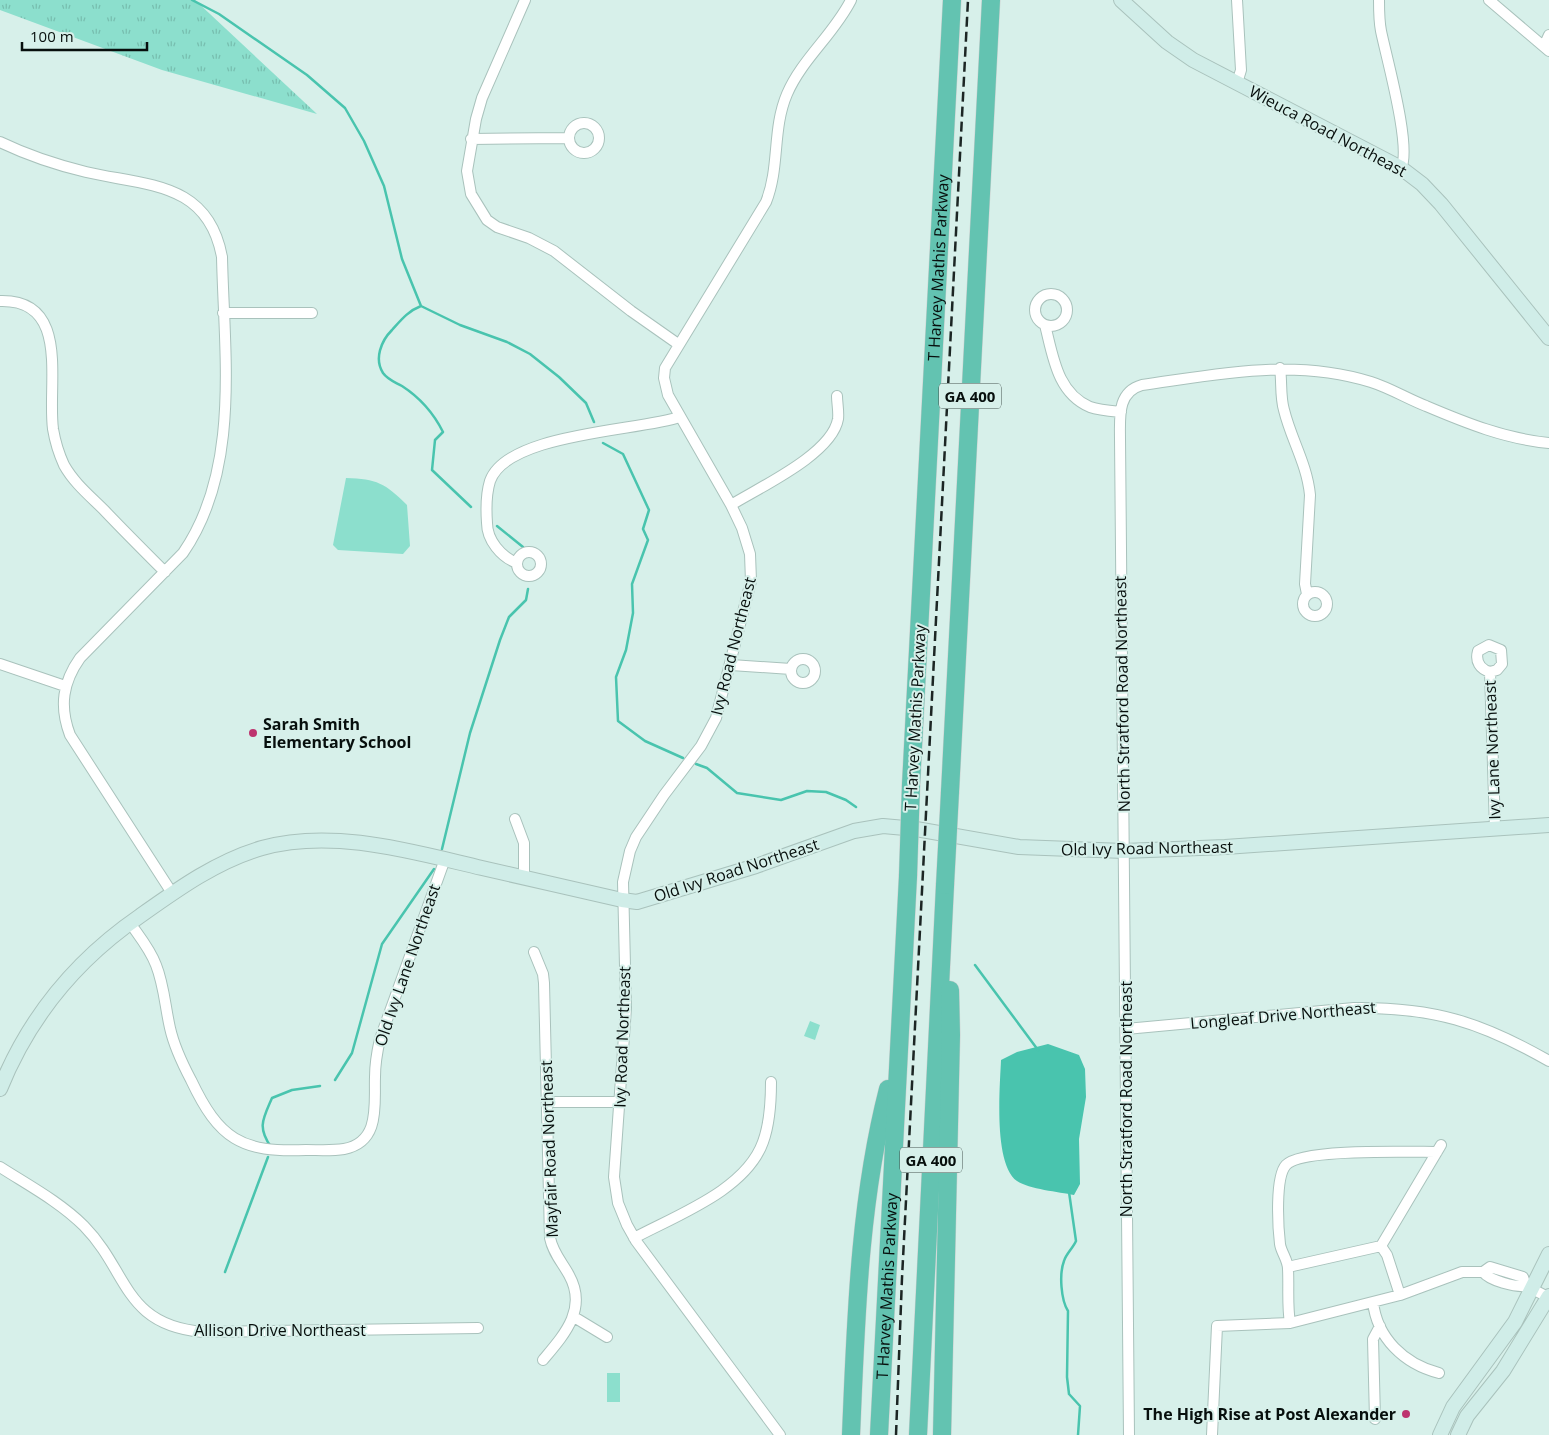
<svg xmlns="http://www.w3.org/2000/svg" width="1549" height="1435" viewBox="0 0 1549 1435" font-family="'Open Sans',sans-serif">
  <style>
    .grass { fill: url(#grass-tufts) }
    .garden { fill: #8cdfcd }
    .water { fill: #49c4ae }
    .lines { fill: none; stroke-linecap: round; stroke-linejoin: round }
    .stream { stroke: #49c4ae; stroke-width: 2.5 }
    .street-casing { stroke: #a9c2bc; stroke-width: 12 }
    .secondary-casing { stroke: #a9c2bc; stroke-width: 16 }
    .highway-casing { stroke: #cdcfcf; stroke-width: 19 }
    .street { stroke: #fff; stroke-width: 10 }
    .secondary { stroke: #d0ede8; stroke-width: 14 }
    .highway { stroke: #63c3b1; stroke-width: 18 }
    .rail { stroke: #1c2624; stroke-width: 2.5; stroke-dasharray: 10 5; stroke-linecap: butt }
    .highway-bridge-casing { stroke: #cdcfcf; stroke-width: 19; stroke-linecap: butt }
    .highway-bridge { stroke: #63c3b1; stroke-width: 18 }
    .poi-dot { fill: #bd336e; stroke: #d7f0ea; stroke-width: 2 }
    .labels { text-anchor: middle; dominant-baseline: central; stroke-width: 4; stroke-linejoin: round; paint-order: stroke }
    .shield { fill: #d7f0ea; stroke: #45524f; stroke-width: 1 }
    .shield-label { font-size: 15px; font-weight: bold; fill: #070f0d }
    .street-label { font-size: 16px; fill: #070f0d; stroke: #d7f0ea }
    .poi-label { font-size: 16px; font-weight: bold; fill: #070f0d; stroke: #d7f0ea; text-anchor: start }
  </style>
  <defs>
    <pattern id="grass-tufts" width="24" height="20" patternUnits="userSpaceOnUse" patternTransform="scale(1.25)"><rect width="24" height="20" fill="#8cdfcd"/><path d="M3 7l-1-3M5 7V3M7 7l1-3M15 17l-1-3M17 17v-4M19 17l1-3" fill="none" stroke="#77beaf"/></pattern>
  </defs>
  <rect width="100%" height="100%" fill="#d7f0ea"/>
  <path class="grass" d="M0,0H195L317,114L162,70L0,10Z"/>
  <path class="garden" d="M346,478C377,479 385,483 407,505L410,546L403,554L338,550L333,545Z
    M810,1021L820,1025L815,1040L804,1036Z
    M607,1373H620V1402H607Z"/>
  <path class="water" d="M1048,1044L1079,1055L1085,1069L1086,1097L1079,1139L1080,1184L1074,1195C1059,1192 1029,1189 1017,1181C993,1164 1000,1086 1001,1060L1017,1052Z"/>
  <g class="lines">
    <path class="stream" d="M192,0L219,14L307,75L345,108L364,141L384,186L402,259L421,306L460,325L507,342L530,354L559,377L586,403L594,422
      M421,306C408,311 401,320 392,330C381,341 374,359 383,373C388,380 395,382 402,386C419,397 434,414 443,432L435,440L432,470L471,507
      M603,443L623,454L649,510L643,529L648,540L632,584L633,613L626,650L616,677L618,721L645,741L683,758
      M497,526L523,547
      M696,764L707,768L737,793L781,800L807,791L826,792L846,800L856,807
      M442,849L470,733L500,640L509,617L526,600L528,589
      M975,965L1038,1050
      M335,1080L352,1053L382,944L434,869
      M271,1147C257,1127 263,1119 272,1098L292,1090L320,1086
      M1069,1192L1076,1241C1073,1248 1066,1254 1064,1261C1059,1274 1061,1300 1068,1311L1067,1377L1069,1394L1080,1406L1078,1435
      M225,1272L268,1157"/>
    <defs>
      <path id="street" d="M525,0L482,98L476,119L467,171L471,194L487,220L497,227L529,238L554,251L631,311L678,344
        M1379,0C1379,10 1379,21 1381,31C1386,56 1412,148 1401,168
        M1489,0L1549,51
        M1544,46L1549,35
        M1237,83L1241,70L1237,0
        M569 138a15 15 0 1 1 30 0a15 15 0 1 1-30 0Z
        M471,139L569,138
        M0,142C27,155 57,165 86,172C146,186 208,181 222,257C224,354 241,469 183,553L80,658C63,682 59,706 70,735L172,893
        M1035 310a16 16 0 1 1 32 0a16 16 0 1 1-32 0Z
        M0,301C71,299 47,384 53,429C55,441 59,454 64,465C74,483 90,496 104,510C124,531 145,552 165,572
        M223,313H312
        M1045,325C1053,356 1057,393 1090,407C1099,410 1111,411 1121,412
        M1280,368C1282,381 1280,397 1284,410C1291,439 1307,464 1310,495L1305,584L1307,594
        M731,505C760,487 832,454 838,419C839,412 837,403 837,396
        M517 564a12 12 0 1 1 24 0a12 12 0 1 1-24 0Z
        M517,563C501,557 487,540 487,523C486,509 486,494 490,481C507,433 638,431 680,417
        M1303 604a12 12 0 1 1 24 0a12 12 0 1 1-24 0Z
        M791 671a12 12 0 1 1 24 0a12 12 0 1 1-24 0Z
        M0,664L65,686
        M731,665L791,669
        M1490,672C1480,669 1475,662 1478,651L1489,645L1501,650L1502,664L1497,670L1490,672L1495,828
        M515,819L524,843V878
        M130,923C139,936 150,949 156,965C164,985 165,1006 170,1028C174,1046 182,1063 191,1080C219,1139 241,1153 306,1150C319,1150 332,1151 344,1149C381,1142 374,1104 375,1077C375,1064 377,1052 380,1039L445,859
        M534,952L543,974L544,983L550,1238C553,1253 562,1262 569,1275C588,1309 564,1335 543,1360
        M1126,1029L1354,1008C1433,1007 1481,1022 1549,1061
        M547,1102H620
        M0,1167C28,1185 60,1202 84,1226C129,1272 123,1325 203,1332L478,1328
        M634,1238C677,1215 746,1190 763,1142C770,1123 771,1102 771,1082
        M1381,1246L1387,1255L1400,1295
        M1288,1267L1381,1246L1441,1145
        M1483,1272C1490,1281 1515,1287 1526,1286L1548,1297
        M1373,1302C1377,1338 1404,1364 1439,1373
        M574,1317L607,1337
        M1290,1323C1287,1305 1289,1287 1288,1269C1288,1260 1281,1252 1280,1244C1278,1227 1275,1177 1286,1165C1301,1148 1411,1152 1437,1152
        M1375,1419L1373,1339L1380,1326
        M780,1435L636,1241L627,1225L618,1203L614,1177L626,1008L623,882L630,851L636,837L664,795L701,746L716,718L751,581L750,554L742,528L731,505L668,395L664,378L665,368L766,202C780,167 772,129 787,94C802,59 834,34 851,0
        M1129,1435L1120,439C1120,417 1117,392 1142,385C1220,374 1293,358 1371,382C1390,388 1408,399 1426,406C1466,423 1506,439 1549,443
        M1212,1435L1217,1326L1290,1323L1400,1295L1462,1272H1483L1490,1267L1523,1277L1526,1286"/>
      <path id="secondary" d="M1121,0L1167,42L1193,60L1401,168L1422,184L1441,204L1549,338
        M0,1089C29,1017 76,960 140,916C178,889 217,861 262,848C333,828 413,852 482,868C529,879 575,889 622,900L637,902L756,866L854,831L883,826L916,829L1019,847L1124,851L1225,847L1549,825
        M1440,1435L1453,1407L1515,1322L1549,1254
        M1458,1435L1467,1416L1503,1371L1549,1296"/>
      <g id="highway">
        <path id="s1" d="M911,785L952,0"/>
        <path d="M950,792L991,0"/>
        <path d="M851,1435C856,1319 859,1202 888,1089"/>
        <path id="s2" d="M879,1435L908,876"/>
        <path d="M918,1435L945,885"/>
        <path d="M942,1435L951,1035L950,990"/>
      </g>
    </defs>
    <use href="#street" class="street-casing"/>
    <use href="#secondary" class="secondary-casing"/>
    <use href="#highway" class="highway-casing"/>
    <use href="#street" class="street"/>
    <use href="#secondary" class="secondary"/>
    <use href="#highway" class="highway"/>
    <path class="rail" d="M896,1435L902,1278L968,0"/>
    <defs>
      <path id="highway-bridge" d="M908,876L911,785
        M945,885L950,792"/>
    </defs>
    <use href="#highway-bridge" class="highway-bridge-casing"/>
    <use href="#highway-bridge" class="highway-bridge"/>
  </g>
  <g class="poi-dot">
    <circle cx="253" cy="733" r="5"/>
    <circle cx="1406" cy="1414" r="5"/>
  </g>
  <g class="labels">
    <g class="shield">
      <rect x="939" y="383.5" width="62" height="25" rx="4"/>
      <rect x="900" y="1147.5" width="62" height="25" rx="4"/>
    </g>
    <g class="shield-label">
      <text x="970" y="396">GA 400</text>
      <text x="931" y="1160">GA 400</text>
    </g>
    <g class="street-label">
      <text transform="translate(1328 131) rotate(28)">Wieuca Road Northeast</text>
      <text stroke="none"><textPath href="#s1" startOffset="518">T Harvey Mathis Parkway</textPath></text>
      <text transform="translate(733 646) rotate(-76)">Ivy Road Northeast</text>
      <text transform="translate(1122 694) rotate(-91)">North Stratford Road Northeast</text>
      <text transform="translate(915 718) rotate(-87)">T Harvey Mathis Parkway</text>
      <text transform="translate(1492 750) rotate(-92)">Ivy Lane Northeast</text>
      <text transform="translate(1147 848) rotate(-1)">Old Ivy Road Northeast</text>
      <text transform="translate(736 870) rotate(-18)">Old Ivy Road Northeast</text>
      <text transform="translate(407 965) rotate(-71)">Old Ivy Lane Northeast</text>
      <text transform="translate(1283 1015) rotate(-5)">Longleaf Drive Northeast</text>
      <text transform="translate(622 1037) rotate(-88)">Ivy Road Northeast</text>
      <text transform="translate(1126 1099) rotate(-90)">North Stratford Road Northeast</text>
      <text transform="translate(549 1149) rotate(-92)">Mayfair Road Northeast</text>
      <text stroke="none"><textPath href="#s2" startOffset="149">T Harvey Mathis Parkway</textPath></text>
      <text x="280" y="1330">Allison Drive Northeast</text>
    </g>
    <g class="poi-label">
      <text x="263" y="724">Sarah Smith<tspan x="263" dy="18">Elementary School</tspan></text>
      <text x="1396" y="1414" text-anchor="end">The High Rise at Post Alexander</text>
    </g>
  </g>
  <path d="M22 42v8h125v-8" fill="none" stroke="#070f0d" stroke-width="2.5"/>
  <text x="30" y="42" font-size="15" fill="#070f0d" stroke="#d7f0ea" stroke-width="4" paint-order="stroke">100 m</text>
</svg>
